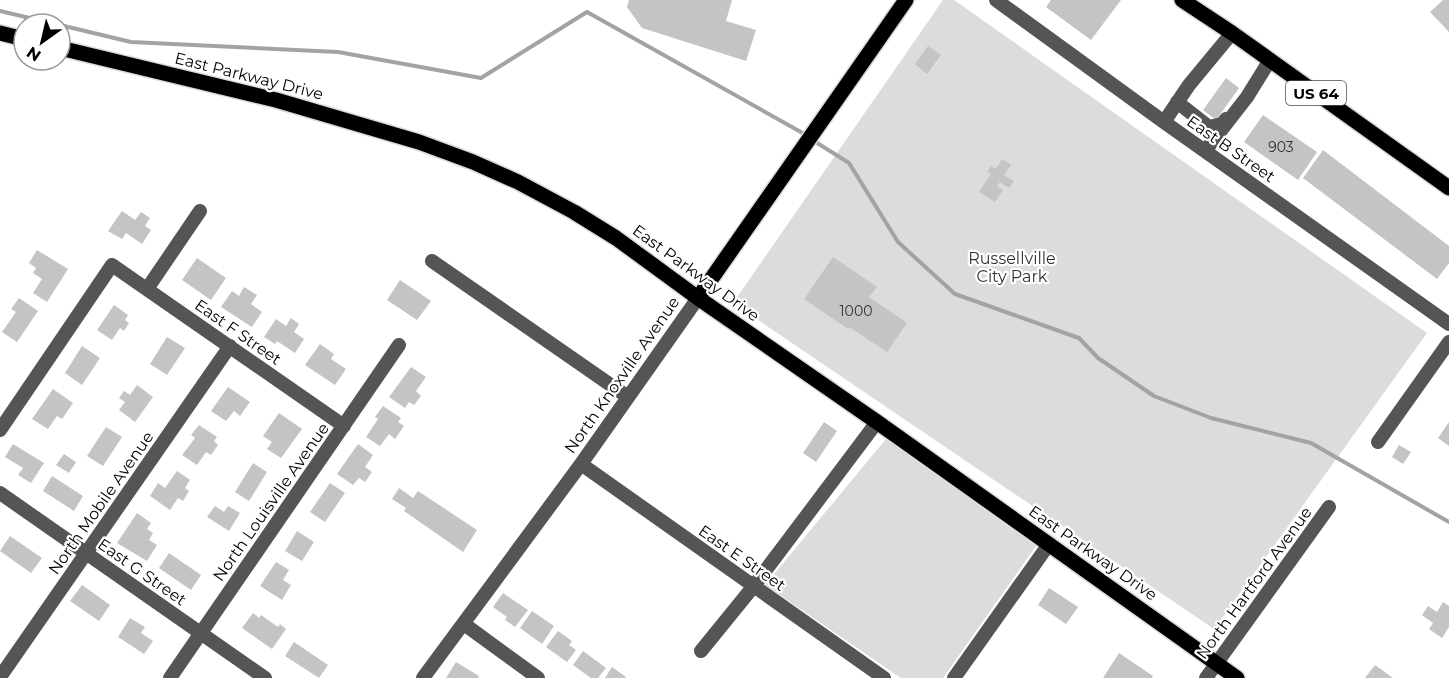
<svg xmlns="http://www.w3.org/2000/svg" width="1449" height="678" viewBox="0 0 1449 678" font-family="Montserrat,sans-serif">
  <style>
    .green { fill: #dcdcdc }
    .lines { fill: none; stroke-linecap: round; stroke-linejoin: round }
    .stream { stroke: #a3a3a3; stroke-width: 4 }
    .building { fill: #c4c4c4 }
    .major-casing { stroke: #dbdbdb; stroke-width: 18 }
    .minor { stroke: #555; stroke-width: 14 }
    .major { stroke: #000; stroke-width: 15 }
    .labels { text-anchor: middle; dominant-baseline: central; stroke-width: 4.5; stroke-linejoin: round; paint-order: stroke }
    .number-label { font-size: 14px; fill: #313131 }
    .shield { fill: #fff; stroke: #4c4c4c; stroke-width: 1.5 }
    .shield-label { font-size: 15px; font-weight: bold; fill: #000 }
    .street-label { font-size: 16px; fill: #000; stroke: #fff }
    .park-label { font-size: 16px; fill: #333; stroke: #fff }
  </style>
  <rect width="100%" height="100%" fill="#fff"/>
  <path class="green" d="M943,0H954L1427,333L1214,629L733,303Z
    M886,439L1036,546L943,678H901L765,585Z"/>
  <g class="lines">
    <path class="stream" d="M0,11L55,24
      M60,25L131,42L338,52L481,78L587,12L808,136
      M814,141L849,163L898,242L955,294L1079,338L1098,358L1154,396L1211,418L1311,443L1449,522"/>
  </g>
  <path class="building" d="M629,0H732L726,21L756,30L746,61L642,28L627,7Z
    M1051,0H1121L1091,40L1046,7Z
    M1443,0H1449V32L1430,12Z
    M928,46L941,55L927,74L915,64Z
    M1226,78L1239,88L1216,120L1203,110Z
    M1263,115L1317,152L1298,180L1244,142Z
    M1323,150L1449,246V263L1437,279L1303,178Z
    M1002,159L1011,165L1004,175L1014,181L1009,188L1000,182L997,186L1003,190L995,202L979,192L991,174L987,172L991,166L996,169Z
    M122,211L135,220L141,212L150,218L145,226L151,230L142,244L126,233L122,239L108,231Z
    M37,250L68,269L47,302L33,293L42,279L33,273L36,268L29,263Z
    M833,257L877,287L869,297L907,323L887,352L849,327L848,329L804,299Z
    M197,258L226,278L211,300L182,280Z
    M400,280L431,301L417,320L387,300Z
    M244,287L257,295L251,304L262,312L252,327L221,307L232,291L239,296Z
    M19,298L38,311L17,342L2,332L16,312L11,309Z
    M114,305L128,315L125,320L129,323L124,331L120,328L112,340L97,330Z
    M291,318L299,324L294,332L304,339L295,353L277,341L275,344L264,337L276,319L286,326Z
    M167,337L185,348L167,375L150,364Z
    M320,344L334,354L331,359L346,369L335,385L305,365Z
    M82,346L100,358L82,385L65,373Z
    M411,367L426,377L416,391L421,396L414,405L409,402L405,408L389,397Z
    M137,385L153,397L135,422L119,410L125,402L119,398L124,391L130,395Z
    M228,387L250,402L240,416L234,411L226,421L211,411Z
    M53,389L73,403L62,419L57,416L48,429L32,419Z
    M383,406L401,418L398,422L404,426L395,439L389,434L380,446L366,437L378,419L375,417Z
    M279,413L302,429L281,458L267,449L272,442L263,436Z
    M824,422L837,431L816,462L803,453Z
    M1449,422V446L1438,438Z
    M199,425L217,437L214,441L218,445L211,455L206,452L197,465L182,455L195,438L191,435Z
    M106,427L122,437L103,466L87,456Z
    M13,444L44,463L31,483L18,475L23,468L5,457Z
    M358,444L373,455L365,467L372,472L365,482L359,478L353,485L337,474Z
    M1399,445L1411,452L1403,464L1392,457Z
    M64,454L76,462L69,473L56,465Z
    M253,463L267,472L249,501L235,492Z
    M177,471L190,480L185,488L189,491L183,501L178,498L170,510L150,496L158,483L165,488Z
    M52,476L83,496L74,511L43,491Z
    M330,483L345,493L325,522L310,512Z
    M399,488L413,498L418,491L477,530L463,552L404,511L406,508L392,499Z
    M215,506L224,512L228,506L240,513L229,531L207,517Z
    M137,513L151,523L147,529L153,533L149,540L157,545L147,561L117,543Z
    M297,531L314,542L302,561L285,551Z
    M10,536L42,558L31,573L0,551Z
    M169,553L201,575L191,590L159,568Z
    M276,562L289,570L283,580L291,585L282,600L260,586Z
    M82,585L110,605L99,621L70,601Z
    M1049,588L1078,607L1066,624L1038,605Z
    M503,593L528,610L515,627L505,620L507,617L493,607Z
    M1443,602L1449,606V627L1442,638L1429,629L1433,623L1422,615L1428,606L1437,612Z
    M532,611L554,626L542,644L520,628Z
    M253,613L259,618L261,615L278,627L280,624L286,629L272,649L242,628Z
    M130,618L145,627L141,633L153,641L144,654L118,637Z
    M558,631L572,641L569,645L576,650L567,662L546,647Z
    M294,642L328,665L319,678L285,656Z
    M583,651L606,668L598,678H591L573,665Z
    M1119,653L1153,676L1152,678H1103Z
    M456,662L479,676L478,678H446Z
    M1375,665L1393,678H1365Z
    M612,667L626,677L625,678H605Z"/>
  <g class="lines">
    <defs>
      <path id="major" d="M1182,0L1232,33L1449,188
        M0,33L24,39
        M60,48L276,100L419,142L473,162L518,182L574,212L616,238L698,298L877,422L1237,678
        M698,298L906,0"/>
    </defs>
    <use href="#major" class="major-casing"/>
    <path class="minor" d="M996,0L1164,122L1449,324
      M1177,102L1209,127L1222,124L1226,119
      M1164,122L1189,85L1232,33
      M1205,151L1247,97L1270,60
      M432,261L628,397
      M147,289L200,211
      M0,430L112,265L344,426
      M1378,442L1449,342
      M581,464L884,678
      M0,493L265,678
      M464,624L538,678
      M701,651L753,587L877,422
      M0,677L230,346
      M170,678L399,345
      M423,678L581,464L698,298
      M954,678L1049,544
      M1206,678L1329,507"/>
    <use href="#major" class="major"/>
  </g>
  <g class="labels">
    <g class="number-label">
      <text x="1281" y="147">903</text>
      <text x="856" y="311">1000</text>
    </g>
    <rect class="shield" x="1286" y="81" width="60" height="24" rx="4.5"/>
    <g class="shield-label">
      <text x="1316" y="93">US 64</text>
    </g>
    <g class="street-label">
      <text transform="translate(249 76) rotate(14)">East Parkway Drive</text>
      <text transform="translate(1231 149) rotate(35)">East B Street</text>
      <text transform="translate(696 273) rotate(36)">East Parkway Drive</text>
      <text transform="translate(238 332) rotate(35)">East F Street</text>
      <text transform="translate(622 375) rotate(-55)">North Knoxville Avenue</text>
      <text transform="translate(271 502) rotate(-55)">North Louisville Avenue</text>
      <text transform="translate(101 503) rotate(-55)">North Mobile Avenue</text>
      <text transform="translate(1093 553) rotate(35)">East Parkway Drive</text>
      <text transform="translate(742 558) rotate(35)">East E Street</text>
      <text transform="translate(142 572) rotate(35)">East G Street</text>
      <text transform="translate(1254 583) rotate(-54)">North Hartford Avenue</text>
    </g>
    <g class="park-label">
      <text x="1012" y="258">Russellville<tspan x="1012" dy="18">City Park</tspan></text>
    </g>
  </g>
  <g transform="translate(42 42) rotate(214)"><circle r="28" fill="#ffffff" stroke="#999999" stroke-width="1.5"/>
  <path d="M0-4.5L10 22L0 15L-10 22Z" fill="#000000"/>
  <text y="-9" font-size="16" font-weight="bold" text-anchor="middle" fill="#000000">N</text>
  </g>
</svg>
